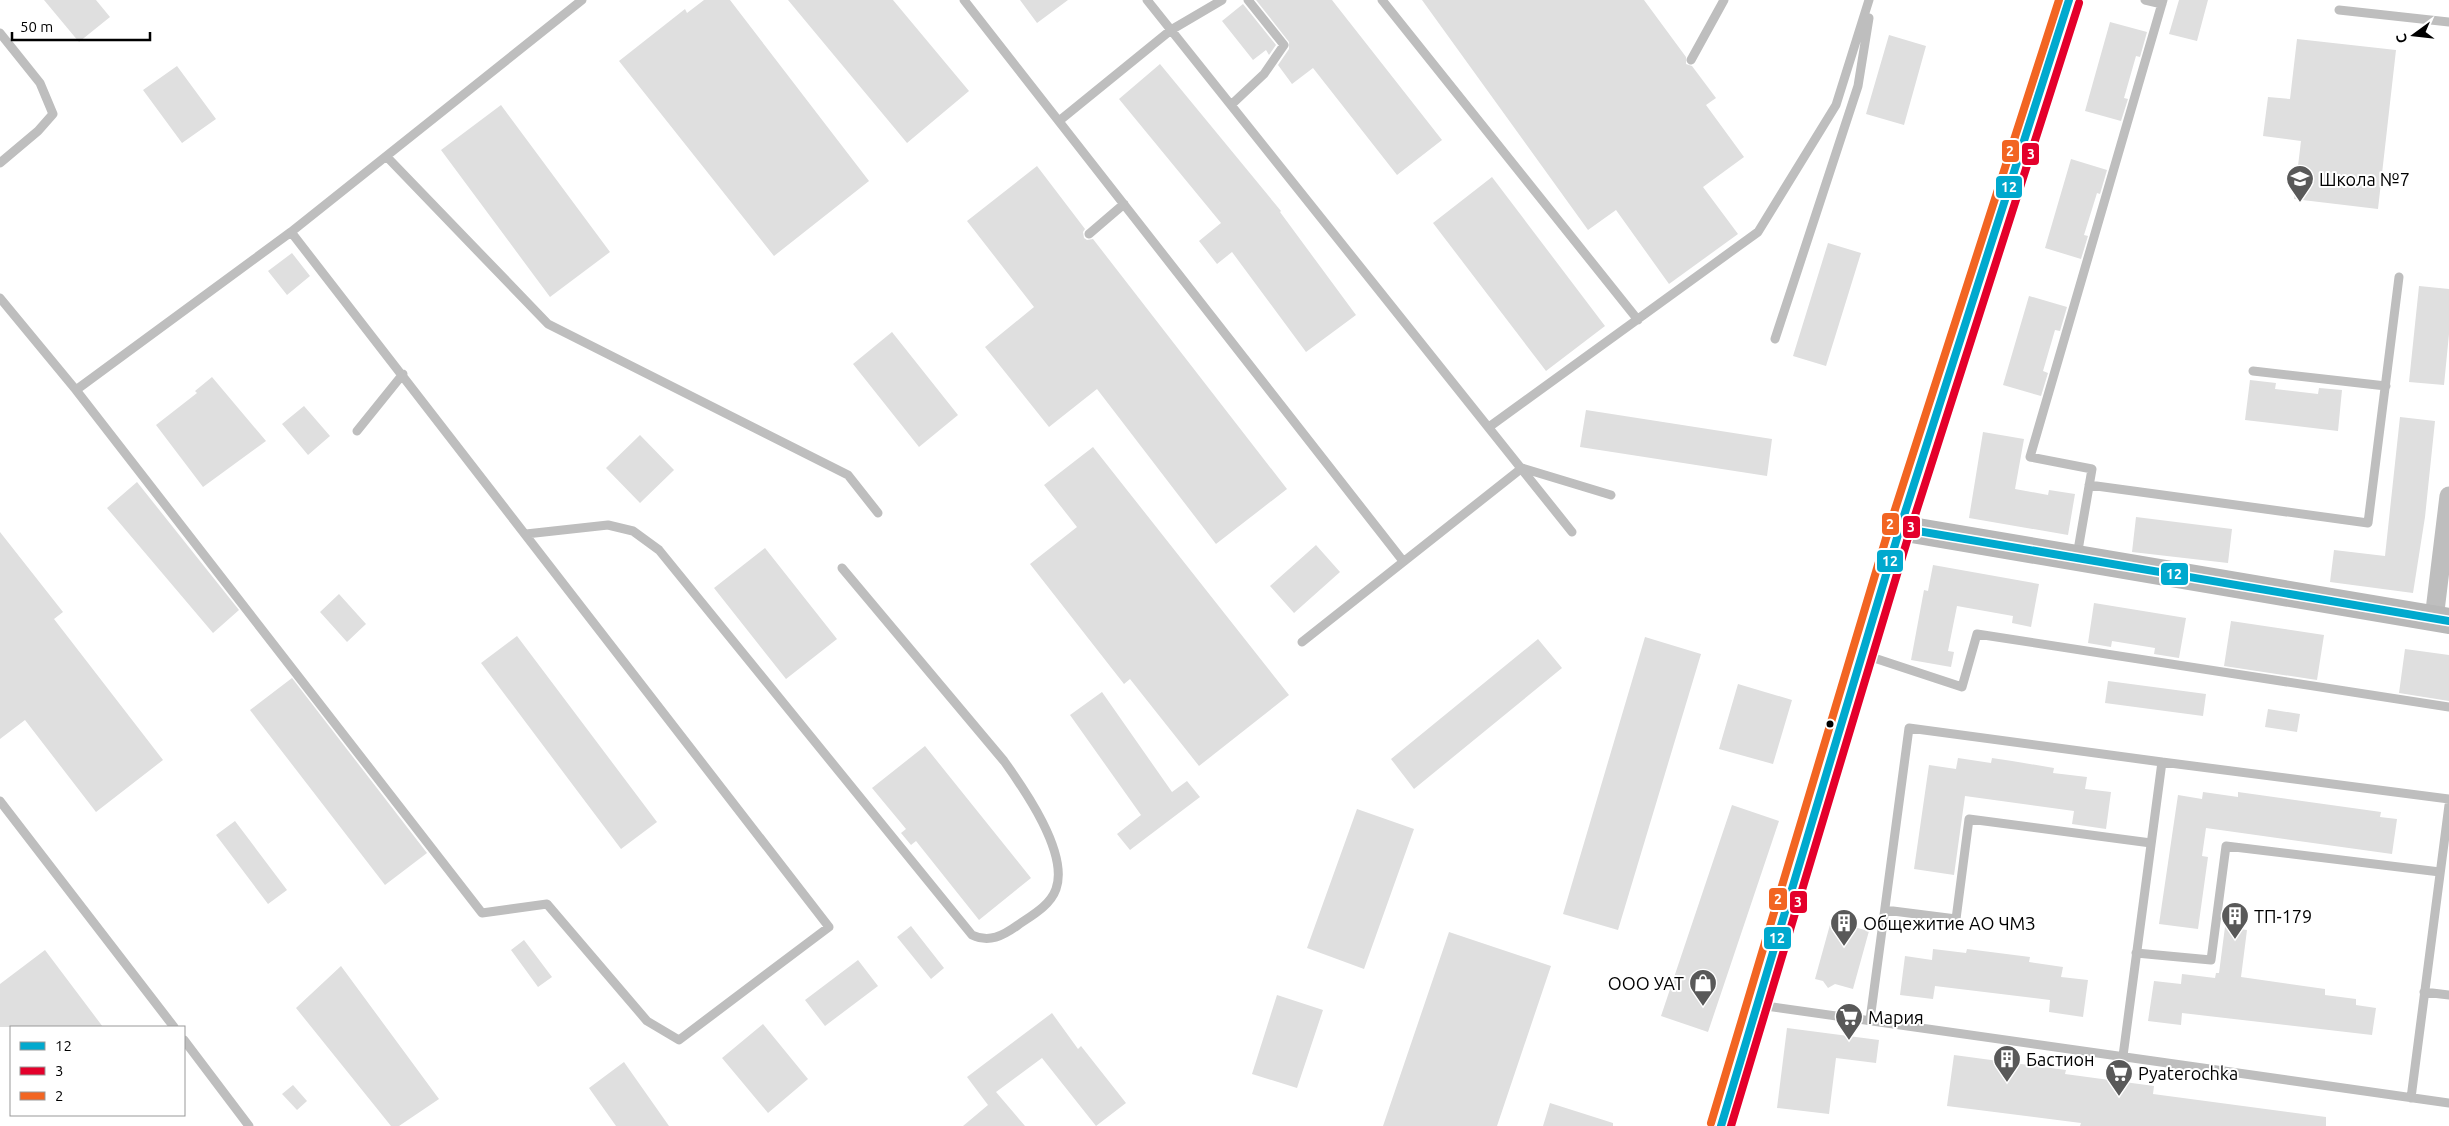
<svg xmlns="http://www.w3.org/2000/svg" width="2449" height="1126" viewBox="0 0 2449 1126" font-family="Ubuntu,sans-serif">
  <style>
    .building { fill: #dfdfdf }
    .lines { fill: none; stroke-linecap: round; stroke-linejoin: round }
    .lane { stroke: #bebebe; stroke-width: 9 }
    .street { stroke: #bebebe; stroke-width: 19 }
    .secondary { stroke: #b8b8b8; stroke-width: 26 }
    .bus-1-casing { stroke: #fff; stroke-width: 11 }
    .bus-2-casing { stroke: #fff; stroke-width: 11 }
    .bus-3-casing { stroke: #fff; stroke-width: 11 }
    .bus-1 { stroke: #00a9ce; stroke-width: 8 }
    .bus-2 { stroke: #e4002b; stroke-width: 8 }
    .bus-3 { stroke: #f26522; stroke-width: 8 }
    .bus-dot { fill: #000; stroke: #fff; stroke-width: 2 }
    .labels { text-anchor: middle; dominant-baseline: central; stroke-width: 4; stroke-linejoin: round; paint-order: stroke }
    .poi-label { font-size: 18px; fill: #000; stroke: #fff; text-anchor: start }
    .line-badge { stroke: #fff; stroke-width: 2 }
    .badge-label { font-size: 14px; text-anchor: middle; font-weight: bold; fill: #fff }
  </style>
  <rect width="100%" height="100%" fill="#fff"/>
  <path class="building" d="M44,0H96L110,17L79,42Z
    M704,0H730L869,181L774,256L619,61L685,9L687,13Z
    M788,0H893L969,91L907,143Z
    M1020,0H1068L1037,23Z
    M1256,0H1332L1442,140L1397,175L1313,68L1292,84L1278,65L1289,49V42Z
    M1422,0H1644L1686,57V64L1692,66L1716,98L1706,105L1744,157L1703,187L1738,234L1669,284L1616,210L1588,230Z
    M2179,0H2208L2197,41L2169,34Z
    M1243,4L1276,45L1269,55L1266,50L1253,60L1222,21Z
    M2110,22L2147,32L2140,57L2136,56L2124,98L2128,99L2121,121L2085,111Z
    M1889,35L1926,46L1904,125L1866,114Z
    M2297,39L2396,50L2378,209L2294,199L2301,141L2263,136L2268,97L2290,99Z
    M1160,64L1281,211L1280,212L1356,315L1306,352L1232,252L1217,264L1199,241L1221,223L1119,99Z
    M177,66L216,119L182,143L143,90Z
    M501,105L610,252L550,297L441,150Z
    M2071,159L2107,170L2100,194L2097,193L2084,235L2088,236L2081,259L2045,248Z
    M1037,166L1085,229L1083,232L1084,238L1087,240L1093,239L1287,489L1216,544L1097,389L1049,427L985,347L1034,307L967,221Z
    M1492,177L1605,326L1546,371L1433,223Z
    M1828,243L1861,253L1826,366L1793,356Z
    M292,253L310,276L287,295L268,271Z
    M2419,286L2449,289V334L2444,385L2409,382Z
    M2029,296L2067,307L2060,331L2055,330L2043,371L2048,373L2041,396L2003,385Z
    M892,332L958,415L919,447L853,364Z
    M212,377L266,441L203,487L156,425L197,393L195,391Z
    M2250,380L2276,383L2275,389L2318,394L2319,388L2342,390L2338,431L2245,420Z
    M304,406L330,436L308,455L282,424Z
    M1586,410L1772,439L1767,476L1580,447Z
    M2400,417L2435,421L2425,517L2413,593L2330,582L2334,550L2385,556Z
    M1983,432L2024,439L2015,489L2048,495L2049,490L2075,494L2068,535L1969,518Z
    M640,435L674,470L640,503L606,468Z
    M1093,447L1289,695L1199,766L1130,679L1124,684L1030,564L1077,527L1044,485Z
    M137,482L239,610L213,633L107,508Z
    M2136,517L2232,529L2228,563L2132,552Z
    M0,532L63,612L54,619L163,760L96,812L25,720L0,739Z
    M1316,545L1340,572L1294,613L1270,586Z
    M765,548L837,639L786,679L714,588Z
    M1933,565L2039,584L2031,627L2012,623L2013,616L1957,606L1948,651L1954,652L1951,667L1911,660L1924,590L1928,591Z
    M339,594L366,624L347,642L320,612Z
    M2094,603L2186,618L2179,658L2154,654L2155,648L2112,641L2111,647L2088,643Z
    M2231,621L2324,635L2317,680L2224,666Z
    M517,636L657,822L621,849L481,663Z
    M1645,637L1701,654L1618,930L1563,914Z
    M1538,639L1562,668L1414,789L1391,759Z
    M2405,649L2449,655V701L2399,693Z
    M292,678L427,853L385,885L250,710Z
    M2108,681L2206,694L2203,716L2105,703Z
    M1738,684L1792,700L1773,764L1719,749Z
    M1102,692L1172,792L1187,781L1200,797L1130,850L1117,834L1141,815L1070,715Z
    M2268,709L2300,714L2297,732L2265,727Z
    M925,746L1031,878L979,920L916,841L911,845L901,833L906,829L872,788Z
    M1958,758L1991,763L1992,758L2012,761L2054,768L2053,773L2087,777L2085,789L2111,792L2106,829L2072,824L2074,811L1965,796L1954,875L1914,869L1929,765L1956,769Z
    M2203,792L2238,797V792L2381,812L2380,817L2397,819L2392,854L2206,828L2202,856L2208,857L2198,929L2159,924L2178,795L2202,799Z
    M1732,805L1779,821L1708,1032L1661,1016Z
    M1357,809L1414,829L1364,969L1307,948Z
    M235,821L287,890L268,904L216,835Z
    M1831,921L1869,931L1853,989L1835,984L1828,988L1823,981L1815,979Z
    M911,926L944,968L931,979L897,937Z
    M2225,927L2247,930L2241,977L2325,989V995L2356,999V1005L2376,1008L2372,1035L2182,1013L2181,1025L2148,1021L2154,981L2181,984L2182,974L2215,978L2216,973H2219Z
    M1449,932L1551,966L1497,1126H1383Z
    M524,940L552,977L538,987L511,950Z
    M1933,949L1966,953L1967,949L2030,957L2029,962L2063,967L2061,977L2088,980L2083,1017L2049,1012L2050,1000L1935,986L1933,999L1900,995L1905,956L1932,960Z
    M45,950L103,1027H0V984Z
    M858,960L878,986L825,1026L805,1000Z
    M341,966L439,1099L399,1126H391L296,1008Z
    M1277,995L1323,1010L1297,1088L1252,1074Z
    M1052,1013L1078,1049L1081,1046L1126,1103L1096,1126L1042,1058L996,1092L1025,1126H963L988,1105L967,1077Z
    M763,1024L808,1079L768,1113L722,1058Z
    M1787,1028L1879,1040L1876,1063L1836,1058L1829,1114L1777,1108Z
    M1954,1055L2066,1070L2065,1074L2154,1086L2153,1094L2326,1117V1126H2080L2081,1123L1947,1106Z
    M624,1062L669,1126H616L589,1088Z
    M293,1085L307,1101L297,1110L282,1094Z
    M1550,1103L1613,1123V1126H1543Z"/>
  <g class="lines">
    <path class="lane" d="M964,0L1403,561
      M1147,0L1572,532
      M1382,0L1638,320
      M2145,0L2162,4
      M2339,10L2449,22
      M0,33L40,83L53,114L38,131L0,163
      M1691,60L1724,0
      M1231,105L1264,74L1284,45L1248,0
      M1059,121L1171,30L1222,0
      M387,157L548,324L848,475L878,513
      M1089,234L1124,204
      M0,298L76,390L482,913L547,904L647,1021L679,1040L829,927L291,232
      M1775,339L1858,86L1869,18
      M2253,371L2386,386
      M76,390L291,232L582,0
      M1489,427L1758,232L1836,105L1869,0
      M357,431L403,374
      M2089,485L2368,523L2399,277
      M526,534L608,525L633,531L659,550L972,935C989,943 1003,936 1018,925C1031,916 1050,906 1056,889C1069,853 1024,789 1004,761L842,568
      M2077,556L2092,469L2030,457L2163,0
      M1302,642L1522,468L1611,495
      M1865,655L1962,687L1977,634L2449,707
      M0,801L174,1027
      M1885,910L1956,919L1969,819L2151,843
      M2136,953L2211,960L2226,846L2440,872
      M2424,992L2449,995
      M1759,1005L2449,1103
      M1870,1020L1909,728L2162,762
      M184,1040L249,1126
      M2123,1056L2162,762L2449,799
      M2411,1098L2449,805"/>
    <path class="street" d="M2434,619L2449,496"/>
    <path class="secondary" d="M1900,528L2449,621
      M1721,1126L1900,528L2069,0"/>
    <defs>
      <path id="bus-1" d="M1900,528L2449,621
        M1721,1126L1900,528L2069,0"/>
      <path id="bus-2" d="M1731,1126L1910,531L2079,3"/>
      <path id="bus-3" d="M1711,1123L1890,525L2059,0"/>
    </defs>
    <use href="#bus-1" class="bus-1-casing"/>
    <use href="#bus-2" class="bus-2-casing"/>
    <use href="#bus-3" class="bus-3-casing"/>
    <use href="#bus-1" class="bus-1"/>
    <use href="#bus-2" class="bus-2"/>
    <use href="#bus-3" class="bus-3"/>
  </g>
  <defs>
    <symbol id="school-pin" viewBox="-11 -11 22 30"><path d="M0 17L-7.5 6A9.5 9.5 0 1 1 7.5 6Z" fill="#595959" stroke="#fff"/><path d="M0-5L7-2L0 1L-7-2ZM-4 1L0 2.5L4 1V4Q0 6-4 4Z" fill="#fff"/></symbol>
    <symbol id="building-pin" viewBox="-11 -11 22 30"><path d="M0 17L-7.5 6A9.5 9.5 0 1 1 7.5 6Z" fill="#595959" stroke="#fff"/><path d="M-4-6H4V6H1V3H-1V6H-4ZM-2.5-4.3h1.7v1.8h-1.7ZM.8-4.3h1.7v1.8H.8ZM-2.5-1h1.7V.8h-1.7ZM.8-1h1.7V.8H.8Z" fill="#fff"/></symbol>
    <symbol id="shop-pin" viewBox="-11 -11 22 30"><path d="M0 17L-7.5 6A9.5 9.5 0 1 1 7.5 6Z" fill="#595959" stroke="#fff"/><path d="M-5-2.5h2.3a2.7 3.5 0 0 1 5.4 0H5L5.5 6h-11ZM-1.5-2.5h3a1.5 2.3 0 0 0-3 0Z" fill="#fff"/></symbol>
    <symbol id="supermarket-pin" viewBox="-11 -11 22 30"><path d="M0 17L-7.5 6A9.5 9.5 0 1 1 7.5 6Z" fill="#595959" stroke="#fff"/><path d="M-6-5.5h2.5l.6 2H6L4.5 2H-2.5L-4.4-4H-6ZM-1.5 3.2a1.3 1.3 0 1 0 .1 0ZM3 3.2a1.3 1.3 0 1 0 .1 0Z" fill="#fff"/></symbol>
  </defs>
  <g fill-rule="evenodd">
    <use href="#school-pin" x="2284" y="163" width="32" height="43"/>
    <use href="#building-pin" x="2219" y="900" width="32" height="43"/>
    <use href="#building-pin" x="1828" y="907" width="32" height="43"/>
    <use href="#shop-pin" x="1687" y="967" width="32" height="43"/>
    <use href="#supermarket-pin" x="1833" y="1001" width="32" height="43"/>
    <use href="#building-pin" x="1991" y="1043" width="32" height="43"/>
    <use href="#supermarket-pin" x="2103" y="1057" width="32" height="43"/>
  </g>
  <circle class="bus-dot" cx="1830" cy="724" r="4.5"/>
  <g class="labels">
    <g class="poi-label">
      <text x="2319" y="179">Школа №7</text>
      <text x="2254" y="916">ТП-179</text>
      <text x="1863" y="923">Общежитие АО ЧМЗ</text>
      <text x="1684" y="983" text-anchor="end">ООО УАТ</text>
      <text x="1868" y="1017">Мария</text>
      <text x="2026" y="1059">Бастион</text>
      <text x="2138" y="1073">Pyaterochka</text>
    </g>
  </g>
  <g class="line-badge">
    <rect x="2001" y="139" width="19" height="24" rx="5" fill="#f26522"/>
    <rect x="2021" y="142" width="19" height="24" rx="5" fill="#e4002b"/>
    <rect x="1995" y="175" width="28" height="24" rx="5" fill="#00a9ce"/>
    <rect x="1881" y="512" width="19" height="24" rx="5" fill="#f26522"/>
    <rect x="1902" y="515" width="19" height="24" rx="5" fill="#e4002b"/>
    <rect x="1876" y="549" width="28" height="24" rx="5" fill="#00a9ce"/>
    <rect x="2160" y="562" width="29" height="24" rx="5" fill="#00a9ce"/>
    <rect x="1768" y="887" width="20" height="24" rx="5" fill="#f26522"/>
    <rect x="1789" y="890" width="19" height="24" rx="5" fill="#e4002b"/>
    <rect x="1763" y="926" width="29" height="24" rx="5" fill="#00a9ce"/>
  </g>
  <g class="badge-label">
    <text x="2010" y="156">2</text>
    <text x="2031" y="159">3</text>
    <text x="2009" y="192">12</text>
    <text x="1890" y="529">2</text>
    <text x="1911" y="532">3</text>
    <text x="1890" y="566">12</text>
    <text x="2174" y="579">12</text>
    <text x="1778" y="904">2</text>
    <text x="1798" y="907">3</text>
    <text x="1777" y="943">12</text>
  </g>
  <rect x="10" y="1026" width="175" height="90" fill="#ffffff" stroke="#999999"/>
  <rect x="20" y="1042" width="25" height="8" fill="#00a9ce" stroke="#999999"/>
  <text x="55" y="1051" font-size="15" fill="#000000">12</text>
  <rect x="20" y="1067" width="25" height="8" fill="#e4002b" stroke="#999999"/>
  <text x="55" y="1076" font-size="15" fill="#000000">3</text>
  <rect x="20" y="1092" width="25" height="8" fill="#f26522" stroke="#999999"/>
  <text x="55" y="1101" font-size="15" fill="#000000">2</text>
  <g transform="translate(2414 35) rotate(255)" stroke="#ffffff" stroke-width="4" paint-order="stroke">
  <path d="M0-4L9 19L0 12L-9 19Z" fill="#000000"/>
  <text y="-8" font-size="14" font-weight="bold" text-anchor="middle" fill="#000000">С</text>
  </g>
  <path d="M12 32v8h138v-8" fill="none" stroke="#000000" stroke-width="2.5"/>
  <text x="20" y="32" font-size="15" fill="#000000" stroke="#ffffff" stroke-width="4" paint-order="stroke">50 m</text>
</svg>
